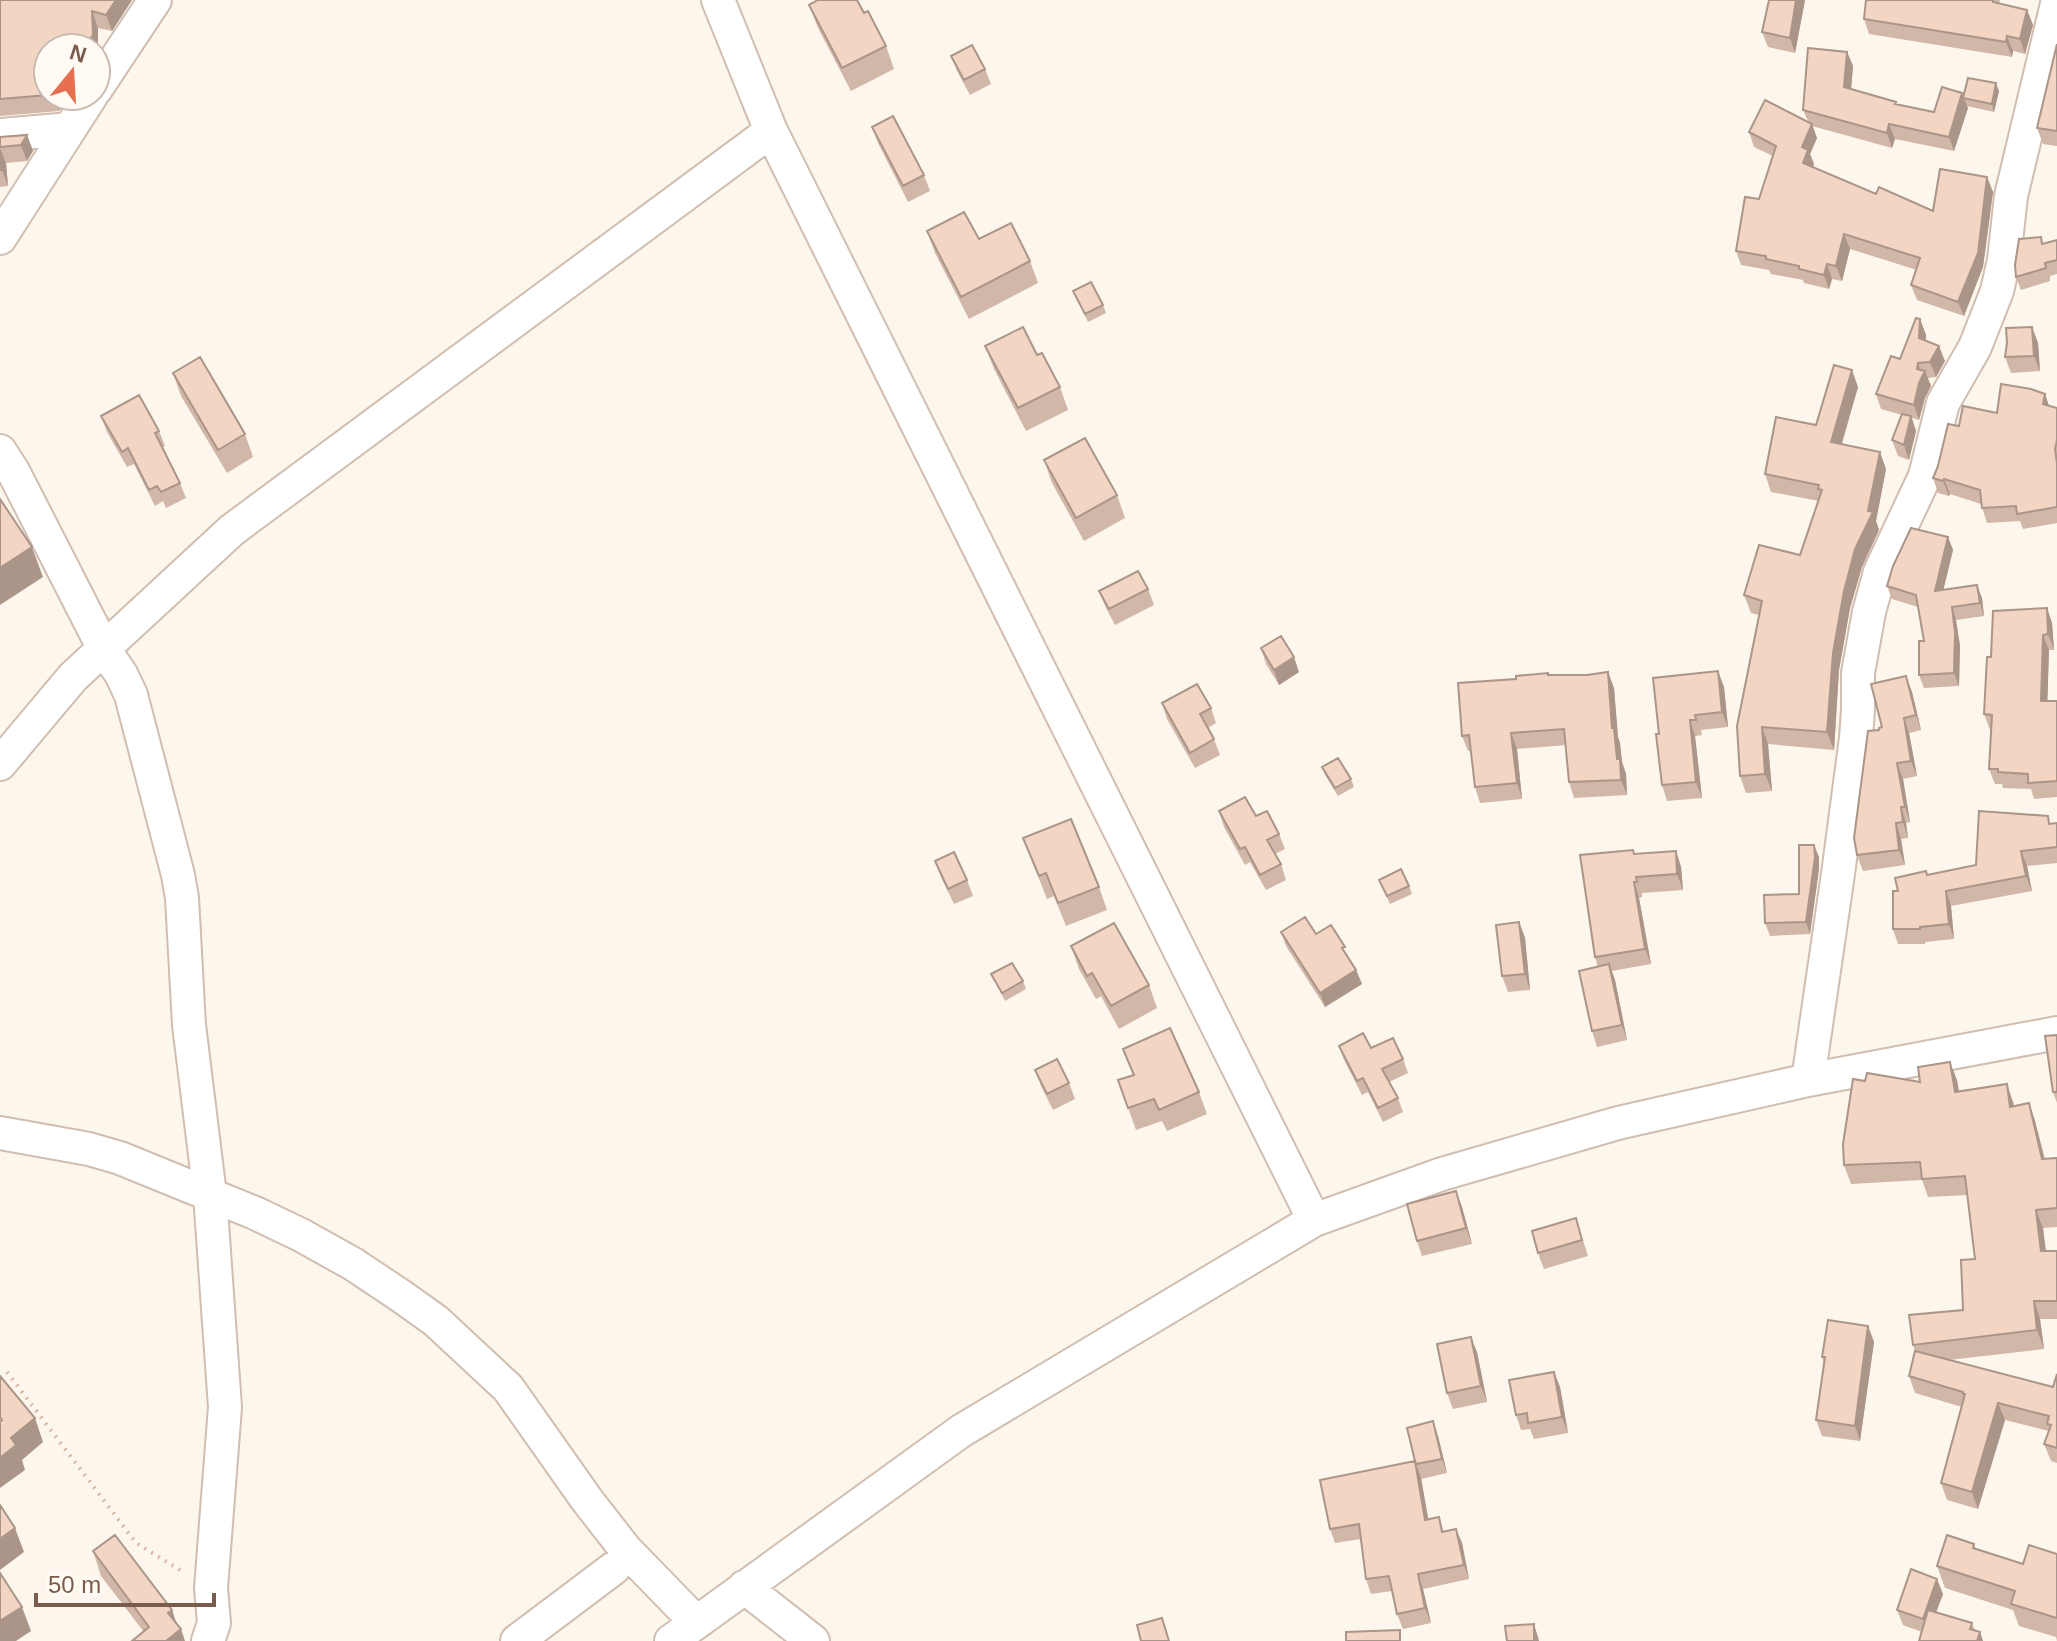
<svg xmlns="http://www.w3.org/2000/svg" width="2057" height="1641" viewBox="0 0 2057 1641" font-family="Arial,sans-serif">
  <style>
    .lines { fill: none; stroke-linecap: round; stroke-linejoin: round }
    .minor-casing { stroke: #d1beb0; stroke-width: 36 }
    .path { stroke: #d9b8a5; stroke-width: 4; stroke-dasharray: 2 6; stroke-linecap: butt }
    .minor { stroke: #fff; stroke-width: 32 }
    .wall { fill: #d1b7a8 }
    .shaded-wall { fill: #aa9588 }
    .building { fill: #f3d5c3; stroke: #aa9588; stroke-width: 2 }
  </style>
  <rect width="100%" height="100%" fill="#fdf6ec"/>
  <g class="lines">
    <defs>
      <path id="minor" d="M718,0L771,131L1314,1220
        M96,89L155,0
        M0,135L70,129
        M0,238L91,96
        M0,451L13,471L104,649L121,674L131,695L178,875L182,898L189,1025L210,1195L225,1407L211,1588L214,1623L208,1641
        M0,764L73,677L232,530L771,131
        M1808,1080L1838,874L1856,738L1858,709V673L1869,612L1880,572L1925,476L1943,403L1975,347L1997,291L2004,260L2011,196L2057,4
        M0,1133L89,1149L120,1158L255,1213L301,1235L353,1264L401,1296L436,1321L508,1388L587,1500L626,1550L696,1622
        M744,1587L813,1641
        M517,1641L614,1568
        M671,1641L961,1431L1314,1220L1442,1174L1618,1123L1808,1080L2057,1033"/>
    </defs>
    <use href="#minor" class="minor-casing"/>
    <path class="path" d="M7,1372L136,1543L185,1573"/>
    <use href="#minor" class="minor"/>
  </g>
  <path class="wall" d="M0,0H132L112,31L98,28V51L96,48H48V96H61V107L59,111L0,116Z
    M1769,0H1805L1795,53L1768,47L1762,32Z
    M1866,0H2000L1999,3L2027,10L2033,25L2025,54L2013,51L2012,57L1869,34L1864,19Z
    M809,5L864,13L886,46L894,69L851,91L818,28Z
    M2057,44V146L2043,144L2037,128Z
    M1847,52L1853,66L1851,89L1897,105L1934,112L1963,96L1999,91L1994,112L1967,106L1968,108L1954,151L1895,139L1892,148L1812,126L1817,138L1810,154L1814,164L1813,167L1876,194L1933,211L1987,177L1993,192L1983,267L1964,316L1917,300L1911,285L1917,270L1850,249L1842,281L1832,279L1829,289L1804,283L1803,280L1771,274L1769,270L1741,265L1736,251L1759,199L1773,156L1754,147L1749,132L1808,121L1803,110Z
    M951,56L985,69L991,84L970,95L957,71Z
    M872,127L924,175L930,191L908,202L878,143Z
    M27,135L33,151L27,161L6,163L8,186L0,187V137Z
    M927,231L979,239L1030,261L1038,283L969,319L935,253Z
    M2057,240V274L2050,276V281L2021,290L2016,277L2044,244Z
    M1073,291L1103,305L1106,313L1088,322Z
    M1920,319L1926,335L1925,340L1945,361L1936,377L1928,378L1931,386L1925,398L1919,420L1912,418L1916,431L1909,460L1898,456L1892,440L1902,415L1881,409L1876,394L1900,359Z
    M2032,327L2038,343L2040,371L2011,373L2005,357Z
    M985,346L1060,387L1068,410L1026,431L994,369Z
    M173,373L245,434L253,457L227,473L181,396Z
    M1858,387L1842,444L1886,469L1876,521L1879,530L1862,567L1850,608L1839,670L1834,750L1768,744L1772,791L1746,793L1740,776L1759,615L1751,613L1744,595L1800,555L1819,501L1771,492L1765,474Z
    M2045,394L2049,406L2057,408V523L2023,529L2020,521L1987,523L1981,504L1950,494L1949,496L1938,493L1933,478L1959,426Z
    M101,416L159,431L165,446L162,448L180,483L186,498L166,508L163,501L155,506L134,464L127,467L107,432Z
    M1044,460L1117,495L1125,518L1084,541L1052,483Z
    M1948,537L1953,550L1943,590L1982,598L1984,616L1956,620L1960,646L1959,686L1924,688L1919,675L1924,641L1918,607L1892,599L1887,586Z
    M1148,589L1154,605L1115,625L1105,606L1099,591Z
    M2047,608L2052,623L2054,650H2049L2047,701H2057V797L2034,799L2031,789L2003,788L2002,784H1995L1989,769L1991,730H1990L1984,714L1991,657Z
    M1261,648L1299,672L1279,685L1266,664Z
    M1548,675L1614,688L1618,737L1620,743L1622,762L1626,774L1627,795L1574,798L1569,782L1566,745L1517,749L1522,799L1480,803L1475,787L1471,751H1468L1462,736Z
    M1906,676L1912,692L1921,730L1909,733L1917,776L1903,779L1910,822L1906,823L1908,838L1901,839L1905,865L1863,871L1857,855L1879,730Z
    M1724,687L1728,727L1701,730L1702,735L1695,736L1702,798L1667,801L1662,785L1659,734Z
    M1162,703L1211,708L1216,723L1208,728L1214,739L1220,755L1195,768L1167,719Z
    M1322,767L1351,779L1354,787L1338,796L1325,775Z
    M1219,811L1256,816L1279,834L1285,849L1275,854L1281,864L1286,880L1266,890L1250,862L1245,865L1224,827Z
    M2057,823V863L2027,866L2032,891L1951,906L1954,939L1925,942V944H1898L1893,929L1927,875L1976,865L2051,824Z
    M1023,838L1099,887L1107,910L1066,926L1054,896L1047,899Z
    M1676,851L1681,867L1683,890L1642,893V897L1639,898L1651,964L1612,971L1615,980L1627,1040L1597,1047L1592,1031L1598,967L1595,957L1635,854Z
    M1819,857V869L1810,934L1770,936L1765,923L1799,894Z
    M935,861L967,880L973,896L954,904L941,877Z
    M1379,880L1409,886L1412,894L1390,904Z
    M1519,922L1525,938L1530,990L1508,992L1502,976Z
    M1281,932L1316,934L1349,958L1356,970L1362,984L1325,1007L1286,946Z
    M1071,946L1149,985L1157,1008L1119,1029L1101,996L1096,999L1079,969Z
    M991,974L1023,981L1026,989L1005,1001Z
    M2057,1035V1103L2053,1092Z
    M1339,1046L1371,1048L1403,1059L1408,1073L1389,1082L1398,1098L1403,1112L1383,1122L1368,1092L1362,1095L1344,1060Z
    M1123,1049L1199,1092L1207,1114L1167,1131L1162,1121L1136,1130L1118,1080L1133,1075Z
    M1035,1070L1069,1083L1075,1099L1053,1110L1041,1086Z
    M1957,1080L1959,1092L2013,1102L2014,1106L2029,1103L2035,1121L2045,1159L2057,1158V1227L2043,1228L2046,1251H2057V1319H2040L2044,1349L1949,1360L2053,1387L2057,1374V1463L2051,1461L2044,1444L2049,1431L2005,1420L1978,1509L1947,1500L1941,1483L1962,1407L1915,1393L1909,1376L1915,1351L1913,1345L1963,1310L1975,1259L1968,1195L1928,1197L1922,1180L1851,1184L1844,1165L1865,1081L1920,1082Z
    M1462,1207L1472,1244L1422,1256L1417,1241Z
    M1581,1234L1588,1256L1544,1269L1538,1253Z
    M1868,1326L1874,1342L1860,1441L1822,1436L1816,1420L1824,1362L1822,1357Z
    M1477,1352L1487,1402L1453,1409L1447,1393Z
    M1554,1372L1560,1387L1568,1433L1534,1439L1530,1429L1521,1430L1516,1415Z
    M1438,1436L1447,1473L1421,1479V1478L1428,1519L1439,1517L1444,1532L1456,1529L1462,1543L1469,1579L1423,1589L1431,1623L1403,1629L1397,1614L1392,1591L1371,1594L1366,1579L1361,1539L1335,1543L1330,1529L1415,1461Z
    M1974,1544L1976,1549L2023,1564L2057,1554V1641L2056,1637L2019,1626L2013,1610L1945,1588L1937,1566Z
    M93,1551L172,1610L176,1623L144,1632L101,1576Z
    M1943,1594L1936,1612L1972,1623L1975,1631L1980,1632L1983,1641H1919L1922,1632L1903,1625L1897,1610Z"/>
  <path class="shaded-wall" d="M116,0H132L112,31L106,15Z
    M1796,0H1805L1795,53L1790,38Z
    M2027,10L2033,25L2025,54L2020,39Z
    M92,11L98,28V51L96,55V48H86L85,46Z
    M2007,36L2013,51L2012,57L2006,42Z
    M1847,52L1853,66L1850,102L1844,87Z
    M1996,83L1999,91L1994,112L1992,104Z
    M1962,93L1968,108L1954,151L1949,137Z
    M54,96H61V107L59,111Z
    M1812,124L1817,138L1810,154L1814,164L1808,178L1803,163L1802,147Z
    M1889,124L1895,139L1892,148L1887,133Z
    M27,135L33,151L27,161L21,145Z
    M0,148L6,163L8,186L2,170Z
    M1987,177L1993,192L1983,267L1964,316L1958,302Z
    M1844,234L1850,249L1842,281L1836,266Z
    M1827,264L1832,279L1829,289L1824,275Z
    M1920,319L1926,335L1925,354L1919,338Z
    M2032,327L2038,343L2040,371L2034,356Z
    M1939,346L1945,361L1936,377L1930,362Z
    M1918,363L1922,376L1925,371L1931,386L1925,398L1919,420L1914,405Z
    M1852,370L1858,387L1837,459L1831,442Z
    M2045,394L2050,409L2043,404Z
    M1911,416L1916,431L1909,460L1904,445Z
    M1880,452L1886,469L1876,521L1879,530L1862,567L1850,608L1839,670L1834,750L1827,732L1833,653L1844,591L1855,549L1868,511Z
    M1944,479L1950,494L1949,496L1943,481Z
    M1948,537L1953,550L1940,604L1935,591Z
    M32,547L43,577L0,605V568Z
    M1977,585L1982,598L1984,616L1980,603Z
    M1952,607L1956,620L1960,646L1959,686L1954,673Z
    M2047,608L2052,623L2054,650L2048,634Z
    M2043,635L2049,650L2047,716L2041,701Z
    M1294,657L1299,672L1279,685L1274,670Z
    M1718,671L1724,687L1728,727L1722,712Z
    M1608,672L1614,688L1618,737L1620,743L1622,762L1626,774L1627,795L1621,780L1612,728Z
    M1906,676L1912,692L1921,730L1916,715Z
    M1904,718L1909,733L1917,776L1911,761Z
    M1690,720L1695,736L1702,798L1696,782Z
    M1762,727L1768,744L1772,791L1765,774Z
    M1511,733L1517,749L1522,799L1517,783Z
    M1897,763L1903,779L1910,822L1905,807Z
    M1901,807L1906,823L1908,838L1903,822Z
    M1896,823L1901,839L1905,865L1899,850Z
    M1814,845L1819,857V869L1810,934L1806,922Z
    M1676,851L1681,867L1683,890L1677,874Z
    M2021,851L2027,866L2032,891L2026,876Z
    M1634,882L1639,898L1651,964L1645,949Z
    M1946,891L1951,906L1954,939L1949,924Z
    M1519,922L1525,938L1530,990L1525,974Z
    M1609,964L1615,980L1627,1040L1622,1025Z
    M1356,970L1362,984L1325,1007L1320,993Z
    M1950,1062L1957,1080L1962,1111L1955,1092Z
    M2007,1084L2013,1102L2017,1125L2010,1107Z
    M2029,1103L2035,1121L2049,1178L2042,1159Z
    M1456,1191L1462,1207L1472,1244L1466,1228Z
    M2036,1210L2043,1228L2048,1269L2041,1251Z
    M2034,1301L2040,1319L2044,1349L2037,1330Z
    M1868,1326L1874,1342L1860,1441L1855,1426Z
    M1471,1337L1477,1352L1487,1402L1481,1386Z
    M1554,1372L1560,1387L1568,1433L1562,1417Z
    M1998,1403L2005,1420L1978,1509L1972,1492Z
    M35,1418L43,1442L22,1460L25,1470L0,1488V1458L11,1438Z
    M1433,1421L1438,1436L1447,1473L1442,1459Z
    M1415,1461L1421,1478L1431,1534L1425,1520Z
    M15,1528L24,1552L0,1570V1539Z
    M1456,1529L1462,1543L1469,1579L1464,1565Z
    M1418,1574L1423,1589L1431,1623L1425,1608Z
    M1937,1579L1943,1594L1928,1634L1923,1619Z
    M22,1607L31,1631L16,1641H0V1621Z
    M172,1610L179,1631L181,1629L185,1641H166L168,1613Z
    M1534,1624L1538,1637L1539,1641H1534Z
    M1980,1632L1983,1641H1977Z"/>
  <path class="building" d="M0,0H116L106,15L92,11L93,35L85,46H78L79,48H48V95L0,99Z
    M818,0H857L864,13L868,11L886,46L842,68L809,5Z
    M1769,0H1796L1790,38L1762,32Z
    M1866,0H1993V2L2027,10L2020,39L2007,36L2006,42L1864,19Z
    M2057,44V131L2037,128Z
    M972,45L985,69L964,80L951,56Z
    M1808,48L1847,52L1844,87L1896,102L1895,104L1934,112L1942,87L1962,93L1949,137L1889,124L1887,133L1803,110Z
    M1968,78L1996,83L1992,104L1963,98Z
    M1765,100L1812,124L1802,147L1808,150L1803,163L1876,194L1879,187L1933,211L1940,169L1987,177L1978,253L1958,302L1911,285L1920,258L1844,234L1836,266L1827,264L1824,275L1799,269V266L1766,259V256L1736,251L1745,197L1759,199L1776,146L1749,132Z
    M893,116L924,175L903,186L872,127Z
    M27,135L21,145L0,147V137Z
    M0,150L2,170H0Z
    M964,212L979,239L1011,223L1030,261L961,297L927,231Z
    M2041,237L2042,244L2057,240V260L2045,263L2046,268L2016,277L2015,265L2019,239Z
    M1091,282L1103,305L1085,314L1073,291Z
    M1916,318L1920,319L1919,338L1939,346L1930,362L1918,363L1917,369L1925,371L1919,383L1914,405L1876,394L1891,356L1900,359Z
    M1023,327L1037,355L1042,353L1060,387L1018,408L985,346Z
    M2032,327L2034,356L2005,357L2007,343L2006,328Z
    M200,357L245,434L218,450L173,373Z
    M1834,365L1852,370L1831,442L1880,452L1868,511L1873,512L1855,549L1844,591L1833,653L1827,732L1762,727L1765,774L1740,776L1737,726L1762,601L1744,595L1759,545L1800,555L1822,490L1818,489L1819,485L1765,474L1776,417L1816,425Z
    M2001,384L2031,389L2045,394L2043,404L2057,408V440L2055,449L2057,463V507L2017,514L2016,506L1982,508L1980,490L1944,479L1943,481L1933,478L1938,466L1948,424L1959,426L1963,406L1997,413Z
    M139,395L159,431L155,433L180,483L161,492L157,486L149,490L128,448L122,452L101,416Z
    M1902,414L1911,416L1904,445L1892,440Z
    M1085,438L1117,495L1076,518L1044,460Z
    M0,499L32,547L0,568Z
    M1911,528L1948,537L1935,591L1977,585L1980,603L1952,607L1955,633L1954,673L1919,675V641H1924L1916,595L1887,586L1893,566Z
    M1138,571L1148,589L1109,609L1099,591Z
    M2047,608L2048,634L2043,635L2041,701H2057V781L2028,783V774L1998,772V769H1989L1992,715L1984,714L1987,657H1991L1993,611Z
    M1281,636L1294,657L1274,670L1261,648Z
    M1718,671L1722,712L1695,715L1696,720H1690L1696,782L1662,785L1656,734H1659L1653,678Z
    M1608,672L1612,728H1614L1617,759H1620L1621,780L1569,782L1564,729L1511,733L1517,783L1475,787L1469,735L1462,736L1458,683L1516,679V676L1548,673V675H1587Z
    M1906,676L1916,715L1904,718L1911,761L1897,763L1905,807H1901L1903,822L1896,823L1899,850L1857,855L1854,838L1868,731L1879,730V728L1882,727L1871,684Z
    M1197,684L1211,708L1200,714L1214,739L1190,753L1162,703Z
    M1338,758L1351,779L1335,788L1322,767Z
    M1245,797L1256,816L1267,811L1279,834L1267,840L1281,864L1260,875L1245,847L1240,849L1219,811Z
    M1979,811L2048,816L2049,824L2057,823V847L2021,851L2026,876L1946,891L1949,924L1920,927V929H1893V891H1898L1895,878L1926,871L1927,875L1976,865Z
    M1071,819L1099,887L1058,903L1046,873L1039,876L1023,838Z
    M1799,845H1814L1815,857L1806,922L1765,923L1764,895L1799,894Z
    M1633,850L1634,854L1676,851L1677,874L1636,877L1637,882H1634L1645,949L1595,957L1580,855Z
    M954,852L967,880L948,889L935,861Z
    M1401,869L1409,886L1387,896L1379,880Z
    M1305,917L1316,934L1331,925L1345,947L1342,948L1356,970L1320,993L1281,932Z
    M1519,922L1525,974L1502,976L1496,925Z
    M1114,923L1149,985L1111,1006L1092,973L1087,976L1071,946Z
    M1012,963L1023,981L1002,993L991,974Z
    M1609,964L1622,1025L1592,1031L1579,971Z
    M1170,1028L1199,1092L1159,1110L1154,1099L1128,1108L1118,1080L1134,1075L1123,1049Z
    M1363,1033L1371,1048L1393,1038L1403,1059L1382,1069L1398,1098L1378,1108L1363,1078L1357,1081L1339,1046Z
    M2057,1035V1092H2053L2045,1036Z
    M1057,1059L1069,1083L1047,1094L1035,1070Z
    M1950,1062L1955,1092L2007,1084L2010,1107L2029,1103L2042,1159L2057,1158V1208L2036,1210L2041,1251H2057V1301H2034L2037,1330L1913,1345L1909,1315L1963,1310L1961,1260L1975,1259L1965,1176L1922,1179L1920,1162L1844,1165L1843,1144L1853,1079L1865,1081L1867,1073L1920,1082L1918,1067Z
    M1456,1191L1466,1228L1417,1241L1407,1204Z
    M1576,1218L1582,1240L1538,1253L1532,1231Z
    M1828,1320L1868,1326L1855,1426L1816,1420L1825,1357H1822Z
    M1471,1337L1481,1386L1447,1393L1437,1344Z
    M1915,1351L2053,1387L2057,1374V1448L2044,1444L2051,1425L2047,1424L2049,1416L1998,1403L1972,1492L1941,1483L1965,1394H1963V1392L1909,1376Z
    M1554,1372L1562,1417L1528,1423L1527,1413L1516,1415L1509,1380Z
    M0,1376L35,1418L11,1438L16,1445L0,1458V1421L2,1420L0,1417Z
    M1433,1421L1442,1459L1416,1464L1415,1461L1425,1520L1439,1517L1442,1532L1456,1529L1464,1565L1418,1574L1425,1608L1397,1614L1389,1576L1366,1579L1359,1524L1330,1529L1320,1480L1415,1461L1407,1428Z
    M0,1505L15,1528L0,1539Z
    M115,1535L172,1610L168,1613L181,1629L166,1641H132L149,1627L93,1551Z
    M1947,1535L1974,1544L1973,1548L2023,1564L2029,1545L2057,1554V1618L2011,1604L2015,1591L1937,1566Z
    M1911,1569L1937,1579L1923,1619L1897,1610Z
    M0,1573L22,1607L0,1621Z
    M1928,1610L1972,1623L1970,1629L1980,1632L1977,1641H1919Z
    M1162,1618L1169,1641H1141L1137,1625Z
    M1534,1624V1641H1507L1505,1626Z
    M1400,1630V1641H1346V1632Z"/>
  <g transform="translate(72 72) rotate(18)"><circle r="38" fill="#fffaf3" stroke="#cabbb1" stroke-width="2"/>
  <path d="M0-6L14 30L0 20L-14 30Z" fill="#e76f51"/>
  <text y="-12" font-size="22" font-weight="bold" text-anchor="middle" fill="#7a5c4d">N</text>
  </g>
  <path d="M36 1593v12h178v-12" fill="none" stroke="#7a5c4d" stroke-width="4"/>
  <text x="48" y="1593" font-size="24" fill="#7a5c4d" stroke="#fffaf3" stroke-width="6" paint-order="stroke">50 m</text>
</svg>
